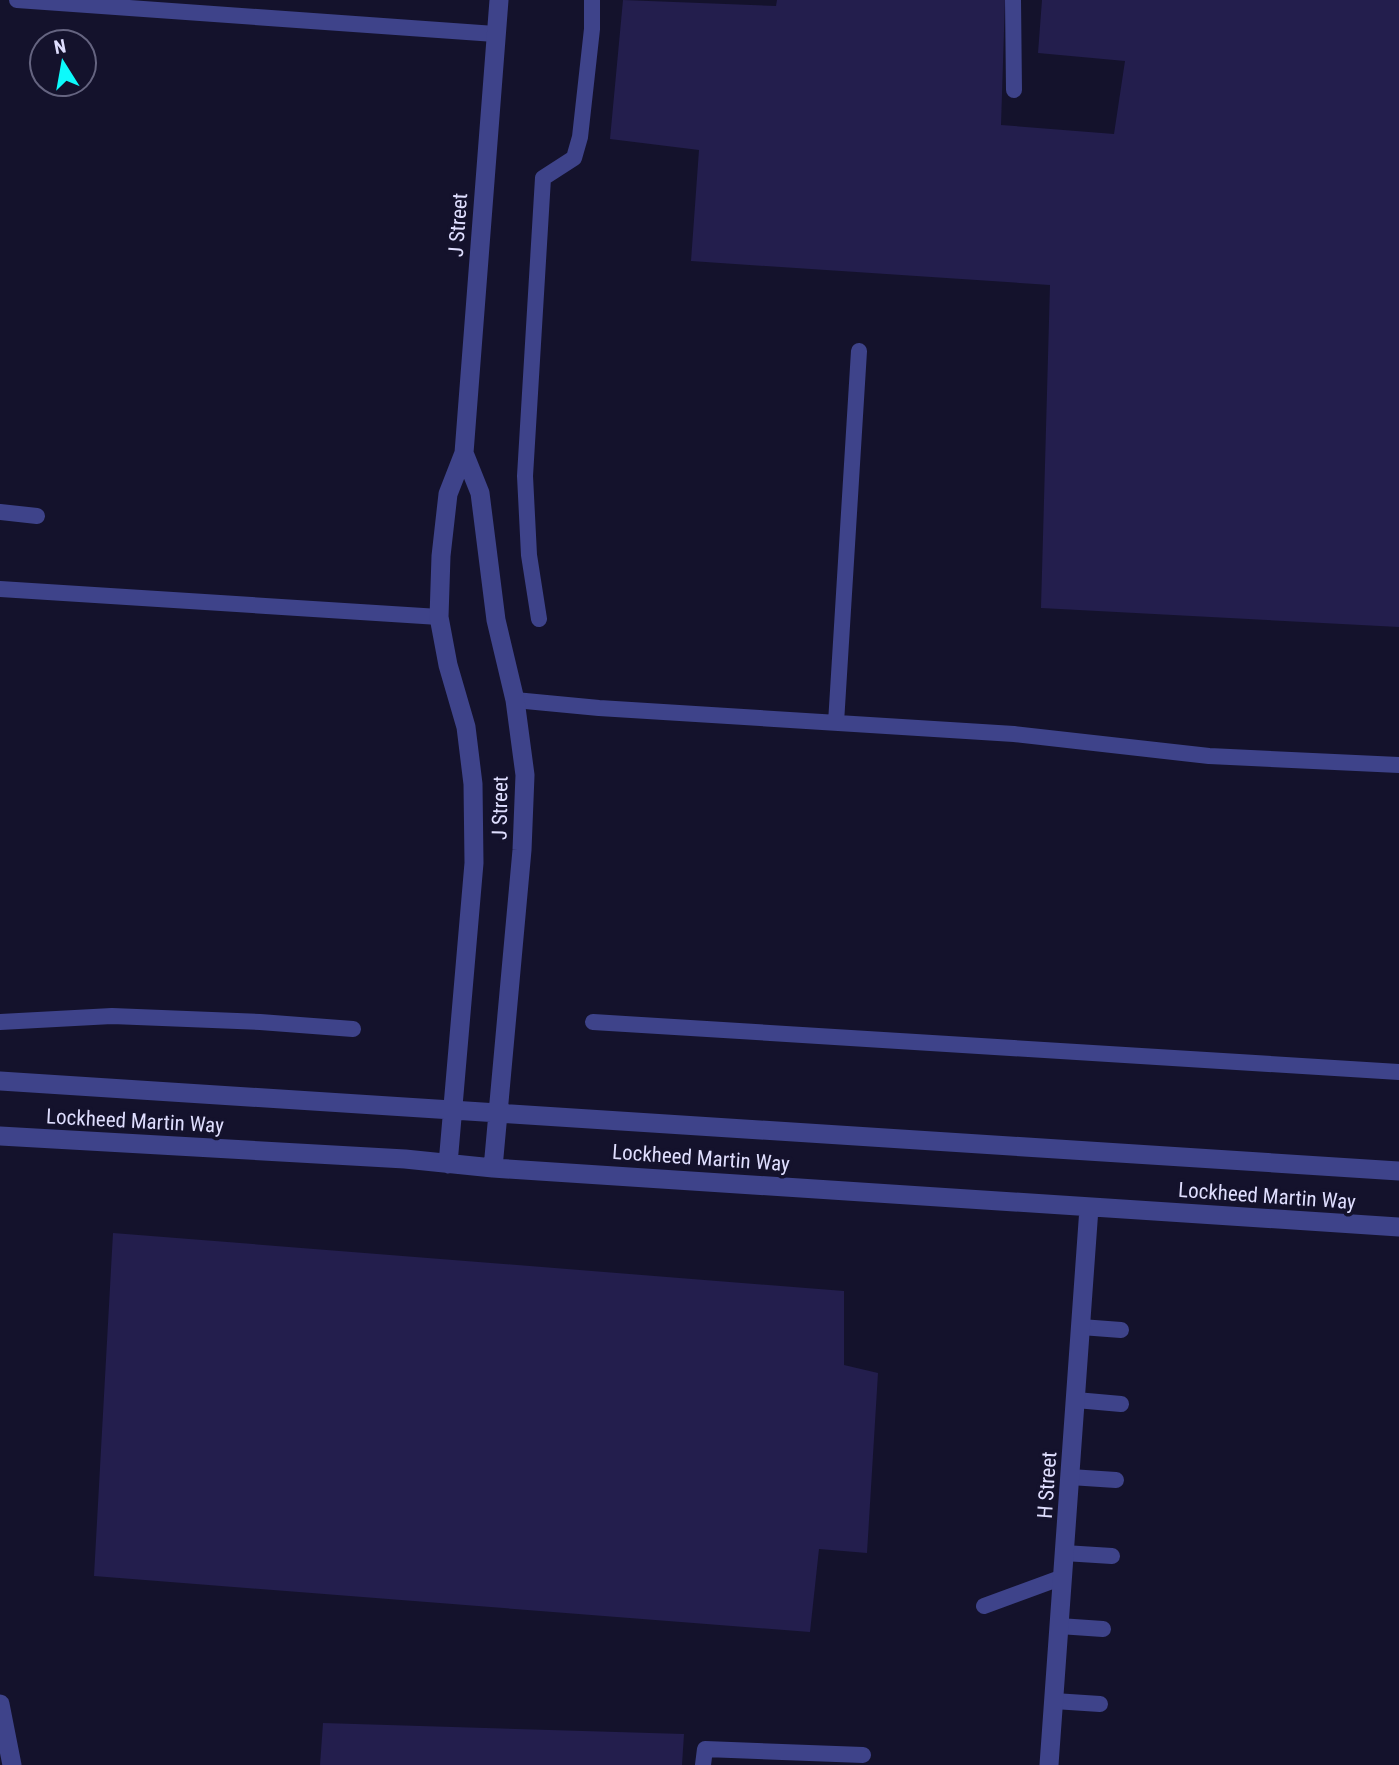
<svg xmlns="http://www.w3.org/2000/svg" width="1399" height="1765" viewBox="0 0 1399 1765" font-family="'Roboto Condensed',sans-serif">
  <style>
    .building { fill: #231e4d }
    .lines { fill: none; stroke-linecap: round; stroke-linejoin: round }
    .service { stroke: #3e438a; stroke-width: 16 }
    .minor { stroke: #3e438a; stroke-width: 19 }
    .tertiary { stroke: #3e438a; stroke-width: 19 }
    .labels { text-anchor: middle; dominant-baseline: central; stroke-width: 7; stroke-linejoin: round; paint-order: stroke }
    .street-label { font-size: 21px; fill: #dfdefe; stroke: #14122c }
  </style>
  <rect width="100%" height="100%" fill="#14122c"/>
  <path class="building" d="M623,0L776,6L777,0H1005L1001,125L1114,134L1125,61L1038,53L1042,0H1399V627L1041,608L1050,285L691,261L699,150L610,139Z
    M113,1233L844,1291V1365L878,1373L867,1553L819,1549L810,1632L94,1576Z
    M323,1723L684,1734L682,1765H320Z"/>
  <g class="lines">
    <path class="service" d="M17,0L495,34
      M1013,0L1014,90
      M0,512L37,516
      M0,589L439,617
      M539,619L529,555L525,476L543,178L574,158L580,137L592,29V0
      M515,700L599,708L1014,734L1209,756L1399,765
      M836,723L859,351
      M0,1022L112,1016L260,1022L353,1029
      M593,1022L1399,1072
      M1081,1327L1121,1330
      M1076,1400L1121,1404
      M1070,1477L1116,1480
      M1064,1553L1112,1556
      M984,1606L1063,1577
      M1059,1626L1103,1629
      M1054,1701L1100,1704
      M703,1765L705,1749L863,1755"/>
    <path class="minor" d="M464,453L480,493L496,620L515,700L525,775L522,850L493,1168
      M0,1081C467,1108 933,1143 1399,1171
      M0,1136L405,1159L493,1168L1399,1227
      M448,1164L474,863L473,784L466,727L448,665L439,617L441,556L448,494L464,453L499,0
      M1049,1765L1089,1208"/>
    <path class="tertiary" d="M0,1704L12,1765"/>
  </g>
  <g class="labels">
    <g class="street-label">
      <text transform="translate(458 225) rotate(-86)">J Street</text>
      <text transform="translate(500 808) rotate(-89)">J Street</text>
      <text transform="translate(135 1121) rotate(3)">Lockheed Martin Way</text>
      <text transform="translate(701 1158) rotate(4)">Lockheed Martin Way</text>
      <text transform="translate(1267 1196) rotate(4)">Lockheed Martin Way</text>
      <text transform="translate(1047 1485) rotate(-86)">H Street</text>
    </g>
  </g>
  <g transform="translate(63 63) rotate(349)"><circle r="33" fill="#14122c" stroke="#656480" stroke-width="2"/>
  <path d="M0-5L12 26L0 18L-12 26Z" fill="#0dfafb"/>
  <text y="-10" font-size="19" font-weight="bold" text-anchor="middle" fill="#dfdefe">N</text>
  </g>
</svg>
